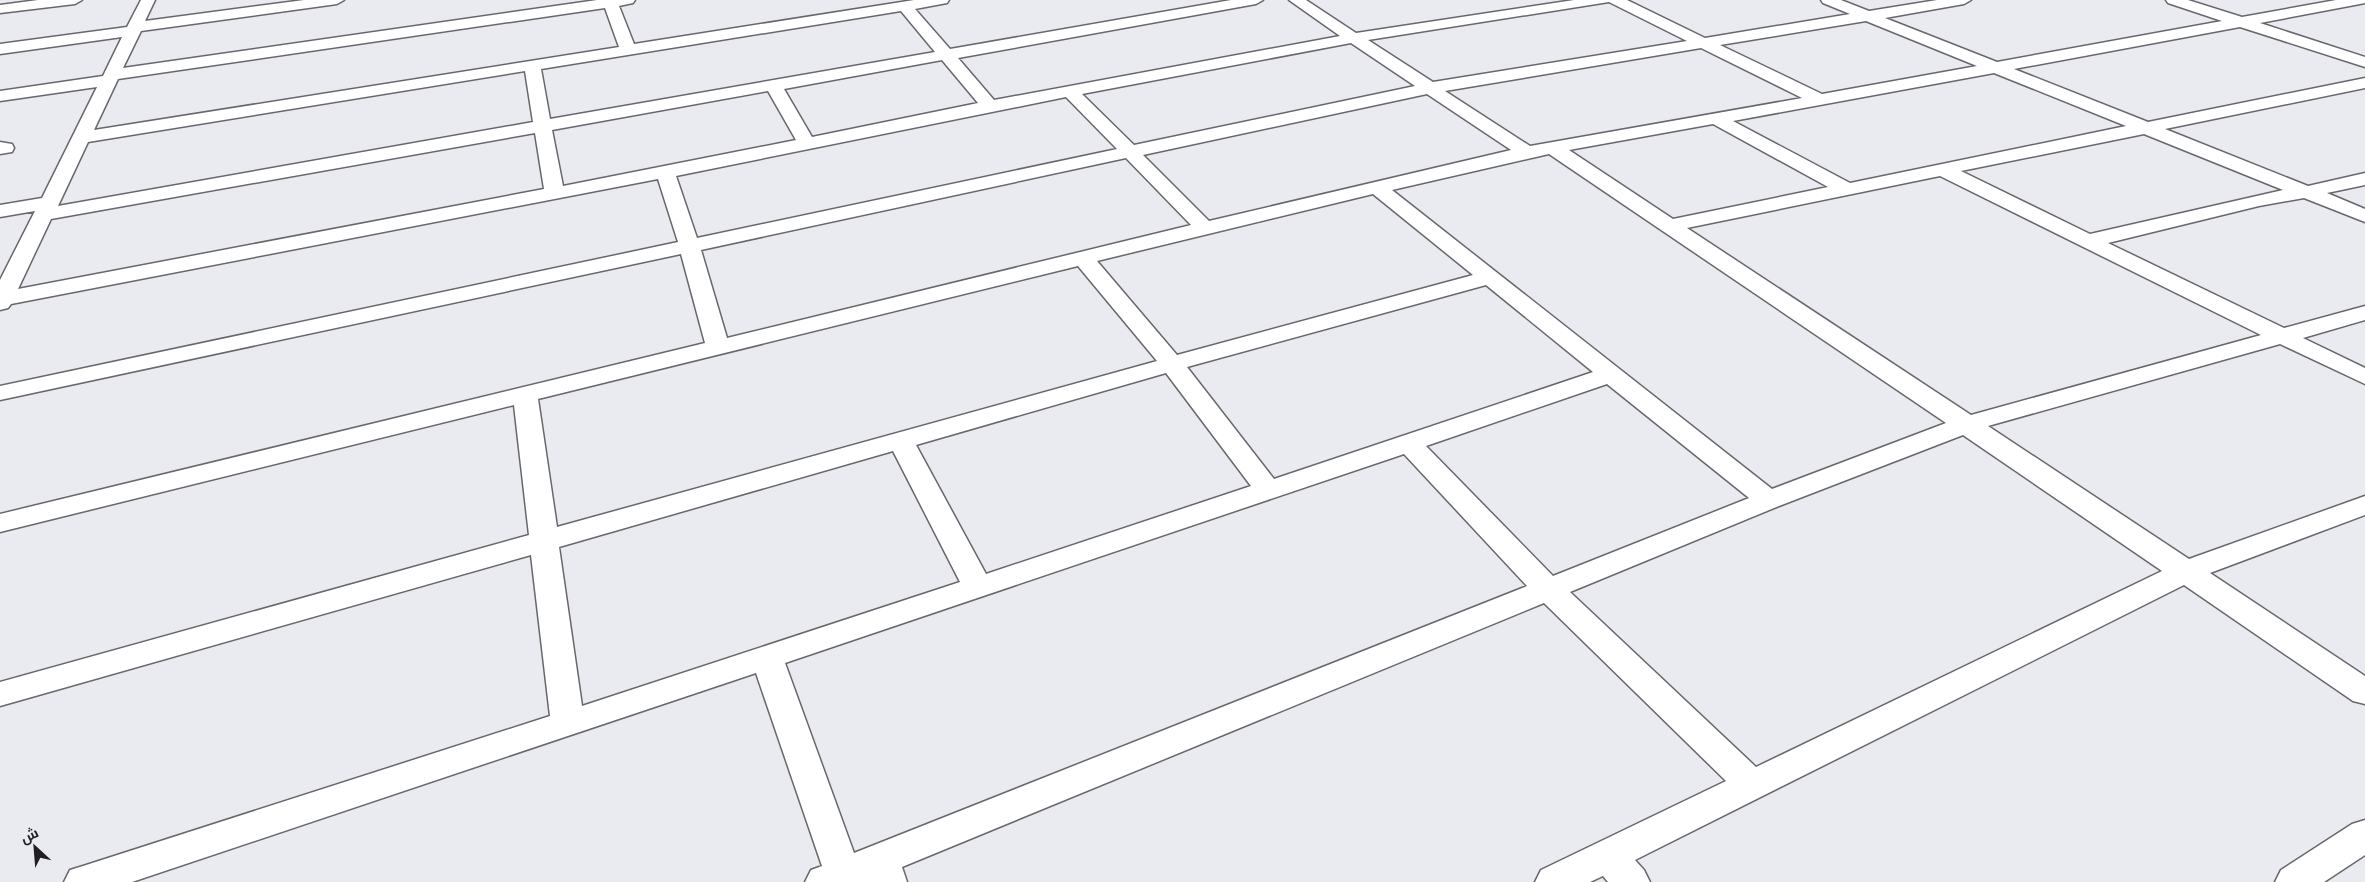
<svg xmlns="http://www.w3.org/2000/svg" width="2365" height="882" viewBox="0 0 2365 882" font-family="Inter,Cairo,sans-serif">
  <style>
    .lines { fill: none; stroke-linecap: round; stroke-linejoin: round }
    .street-casing { stroke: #67676c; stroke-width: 3 }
    .street { fill: #fff; fill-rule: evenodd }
  </style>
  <rect width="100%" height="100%" fill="#eaeaf1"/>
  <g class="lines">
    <defs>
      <path id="street" d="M38,0H82L75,4L0,13V5Z
        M141,0H155L145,21L304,0H344L337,4L141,31L123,68L597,0H635L633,3L619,6L634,44L914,0H949L947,3L915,9L950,49L1231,0H1263L1256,4L958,58L994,100L1340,36L1289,0H1306L1356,33L1574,0H1627L1705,38L1850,14L1823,3L1821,0H1841L1869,11L1937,0H1971L1964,4L1885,18L1997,62L2222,21L2168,3L2166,0H2188L2242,17L2336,0H2365V3L2360,4L2260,23L2365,57V67L2240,27L2014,69L2148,122L2365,78V88L2165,129L2308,186L2365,173V185L2327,193L2365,209V222L2304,198L2259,206L2108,243L2284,328L2365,306V320L2303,338L2365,368V384L2280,344L1988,426L2189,559L2365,496V515L2210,573L2365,676V704L2353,701L2184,585L1635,860L1644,870L1650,882H1608L1603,876L1590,882H1535L1541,870L1726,781L1544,603L902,867L907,882H805L811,870L822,866L756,673L132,882H64L70,870L83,866L550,716L531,555L0,706V682L529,535L514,405L0,532V514L705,343L681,254L0,400V386L678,242L658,179L11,304L8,308L0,310V280L35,211L0,217V205L42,198L97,87L0,101V91L103,76L122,37L0,54V44L127,27ZM1609,2L1687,41L1433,82L1368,40ZM605,8L619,47L94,130L118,79ZM901,11L935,52L550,119L541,69ZM1866,21L1977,66L1822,94L1720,45ZM1351,43L1415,86L1134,145L1082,94ZM1701,48L1802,98L1530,146L1445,91ZM942,60L978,103L812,137L784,89ZM525,71L533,122L58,206L88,142ZM1994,73L2126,126L1850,183L1733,121ZM768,91L796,140L563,186L552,130ZM1427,94L1511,150L1209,221L1143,155ZM1066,97L1117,149L697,238L676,176ZM1713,124L1828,187L1673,219L1569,150ZM535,133L544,189L18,289L51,219ZM2144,134L2283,190L2090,234L1961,171ZM1549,154L1946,423L1772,489L1392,190ZM1126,158L1191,225L727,338L701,250ZM1940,176L2261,335L1971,415L1687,228ZM1373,194L1473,275L1177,355L1097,261ZM1078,266L1157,361L557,527L538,399ZM1486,285L1593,372L1274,479L1187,367ZM1166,373L1251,486L986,574L916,445ZM1607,384L1749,498L1553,576L1426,446ZM1963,435L2162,571L1756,767L1570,592L1779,506ZM893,451L960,582L582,706L559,547ZM1404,454L1527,586L854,853L785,663Z
        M0,142L12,144L14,148L12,152L0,154Z
        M2365,820V855L2324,882H2275L2281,870L2352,824Z"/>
    </defs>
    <use href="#street" class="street-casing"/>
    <use href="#street" class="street"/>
  </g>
  <g transform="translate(35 847) rotate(334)" stroke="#eaeaf1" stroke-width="4" paint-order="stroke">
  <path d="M0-4L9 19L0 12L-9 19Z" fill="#202022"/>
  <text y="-8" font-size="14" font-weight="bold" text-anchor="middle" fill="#202022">ش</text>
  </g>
</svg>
